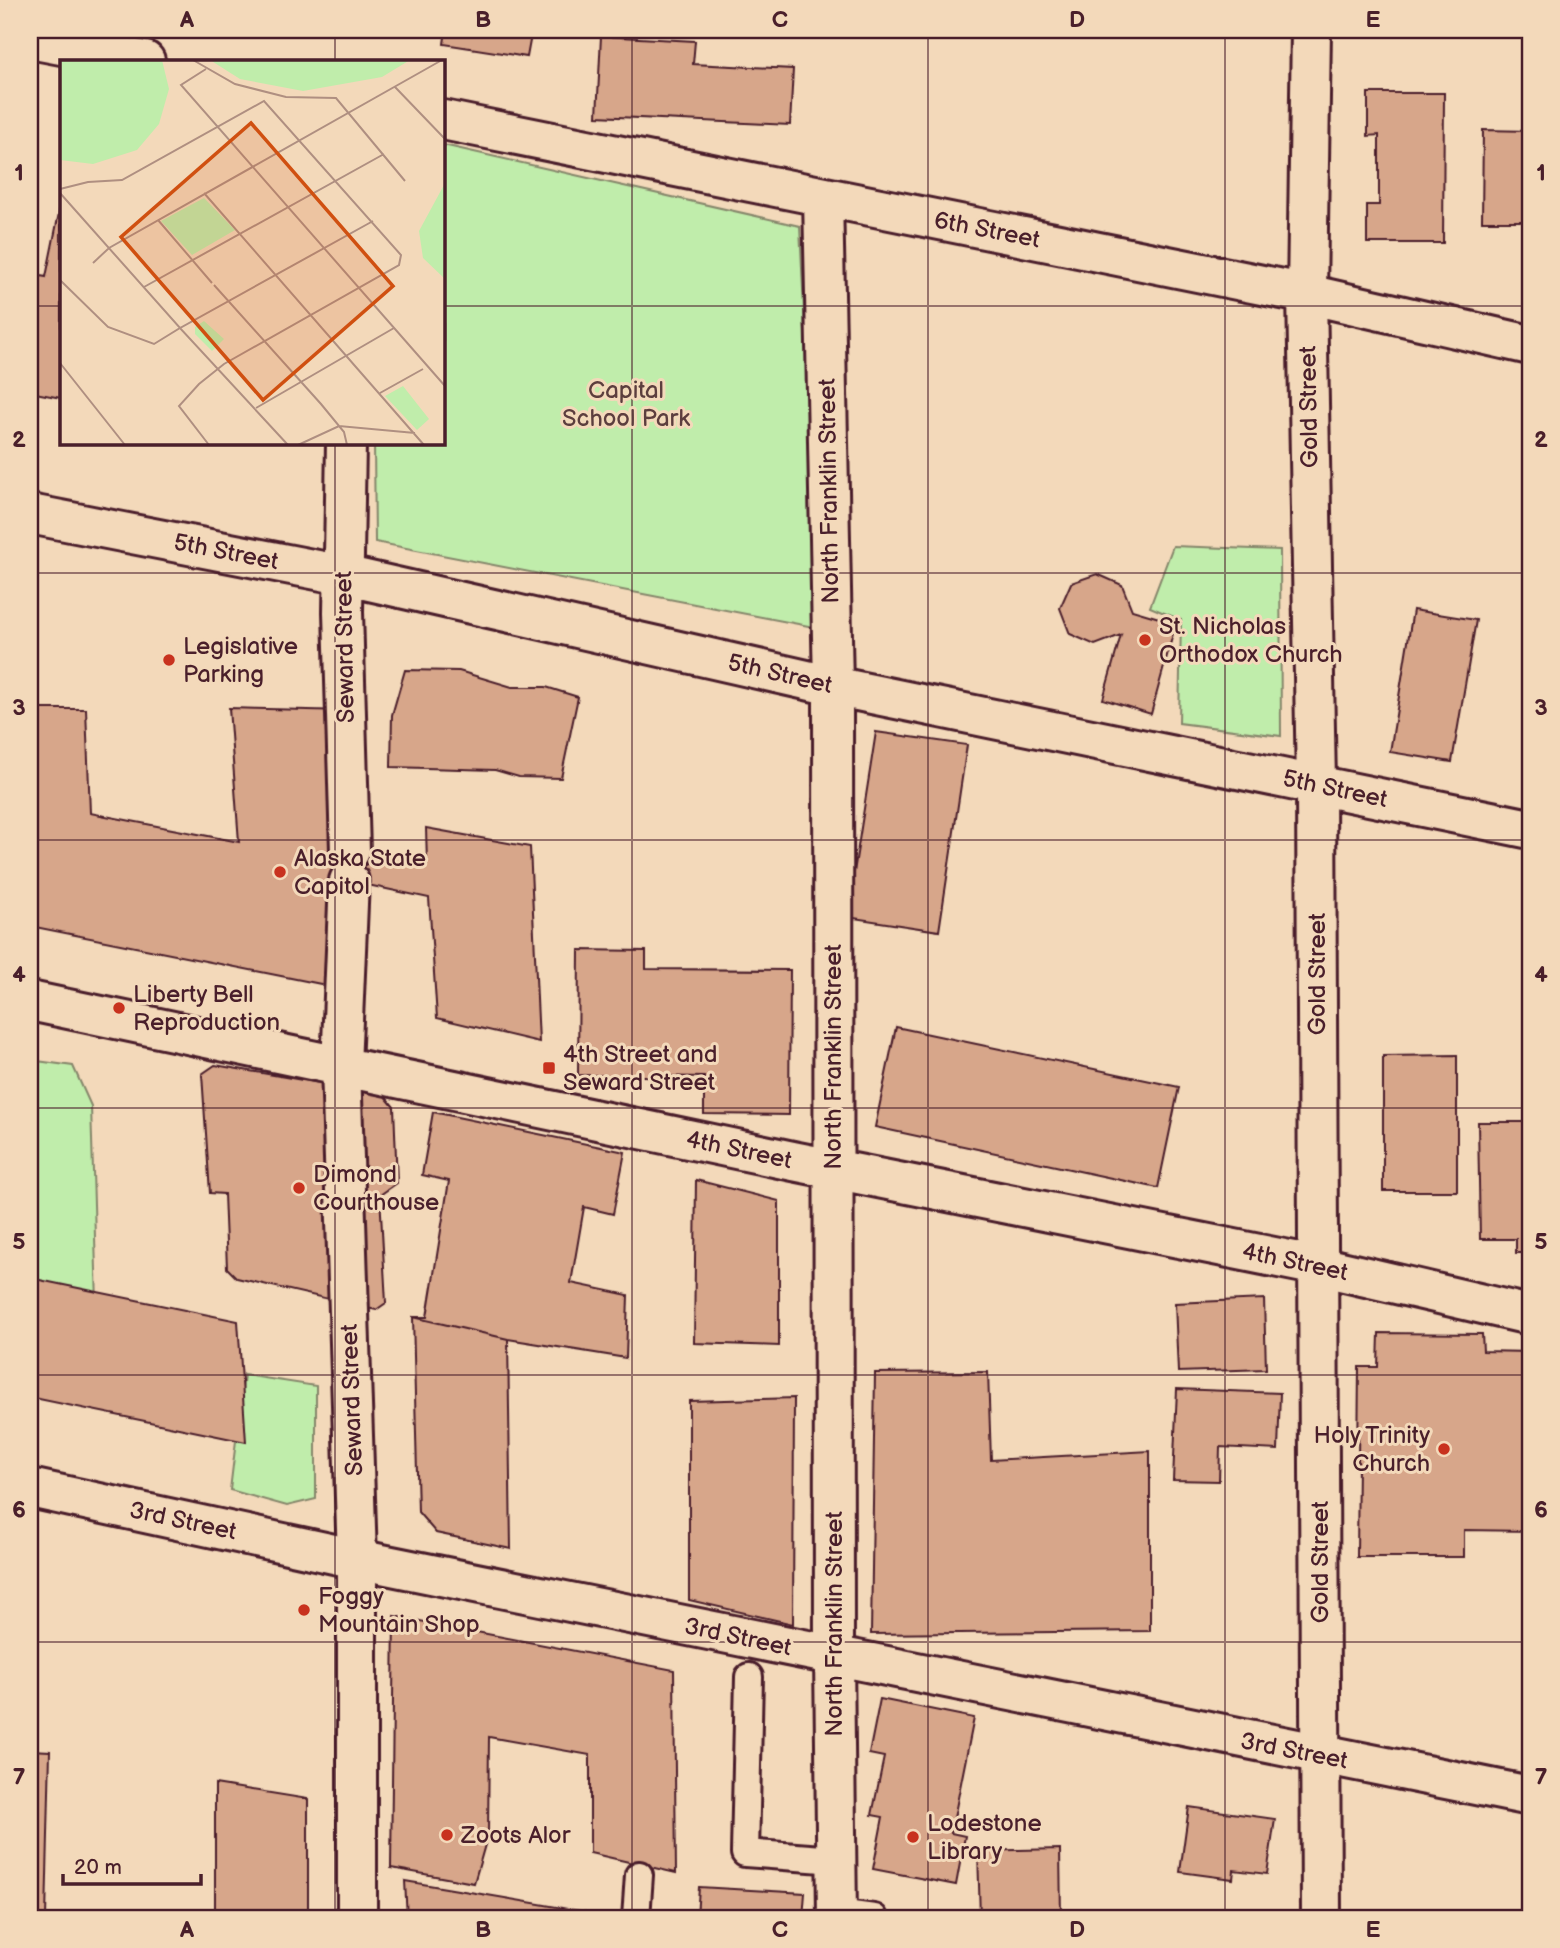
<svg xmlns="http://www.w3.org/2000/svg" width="1560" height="1948" viewBox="0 0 1560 1948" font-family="'Balsamiq Sans',sans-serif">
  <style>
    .green { fill: #c0edab; stroke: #85866b; stroke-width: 2 }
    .building { fill: #d7a68a; stroke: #4a1f2b; stroke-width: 2 }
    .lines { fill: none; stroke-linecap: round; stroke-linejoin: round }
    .service-casing { stroke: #4a1f2b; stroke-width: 32 }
    .minor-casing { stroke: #4a1f2b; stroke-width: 44 }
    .tertiary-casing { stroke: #4a1f2b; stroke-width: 44 }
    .service { stroke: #f3d9ba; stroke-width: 26 }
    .minor { stroke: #f3d9ba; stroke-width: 38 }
    .tertiary { stroke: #f3d9ba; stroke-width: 38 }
    .grid { fill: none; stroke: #4a1f2b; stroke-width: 2; stroke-opacity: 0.55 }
    .poi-dot { fill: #c8321e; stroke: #f3d9ba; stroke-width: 2.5 }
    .labels { text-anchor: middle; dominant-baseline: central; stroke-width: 6; stroke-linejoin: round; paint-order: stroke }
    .street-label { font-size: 24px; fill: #4a1f2b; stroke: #f3d9ba }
    .park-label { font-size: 24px; fill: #5c3e3e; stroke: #f3d9ba }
    .poi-label { font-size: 24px; fill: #4a1f2b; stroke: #f3d9ba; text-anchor: start }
    .inset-road { fill: none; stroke: #af8f81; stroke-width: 2 }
    .view { fill: #d05011; fill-opacity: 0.15; stroke: #d05011; stroke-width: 3.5 }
    .inset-edge { fill: none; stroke: #4a1f2b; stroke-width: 3.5 }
    .neatline { fill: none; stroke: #4a1f2b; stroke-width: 2.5 }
    .grid-label { font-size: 23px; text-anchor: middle; font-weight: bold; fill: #4a1f2b }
  </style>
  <rect width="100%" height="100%" fill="#f3d9ba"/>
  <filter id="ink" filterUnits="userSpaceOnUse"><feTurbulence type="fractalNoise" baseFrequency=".0143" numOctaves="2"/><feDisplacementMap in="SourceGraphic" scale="14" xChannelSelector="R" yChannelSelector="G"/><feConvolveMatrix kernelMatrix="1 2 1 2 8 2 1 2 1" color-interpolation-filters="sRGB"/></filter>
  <g filter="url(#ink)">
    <path class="green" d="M443,145L800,226L819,628L375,542L374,443H443Z
      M1173,546L1280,550L1281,736L1179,723L1181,620L1150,607Z
      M30,1060L73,1066L91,1106L97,1303L30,1289Z
      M244,1375L316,1386V1499L287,1506L230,1490Z"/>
    <path class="building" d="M446,30H532L527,57L444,44Z
      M601,36L695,41L693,64L793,69L790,125L597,116Z
      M1368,93H1444L1443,243H1367V205H1379V135L1368,136Z
      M1483,130L1530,131V221H1482Z
      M61,203V398L30,392V274L46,277Z
      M1097,574L1122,585L1132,610L1176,623L1151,714L1103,699L1121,635L1095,645L1070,634L1060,608L1071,583Z
      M1413,610L1476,620L1452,762L1390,752Z
      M405,670L459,671L512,687H546L578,697L561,778L519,777L495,770L391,767L392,715Z
      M229,708L348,711L350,851L427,863L426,828L530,847L539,1042L437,1018L429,898L349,881L336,987L30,926V709H86L90,813L239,842Z
      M876,732L967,745L939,931L847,917Z
      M579,950L646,951V969L790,970L789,1115L704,1114V1077L578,1075Z
      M896,1027L1179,1087L1158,1188L875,1127Z
      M1457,1055V1191H1383V1056Z
      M215,1065L383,1094L394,1107L397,1183L380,1195L386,1303L376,1310L237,1278L227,1268L224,1194L210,1193L202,1074Z
      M433,1112L625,1152L613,1214L584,1207L571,1283L628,1295L626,1358L508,1339L413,1317H427L449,1181L422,1175Z
      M1478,1122H1530V1253H1516V1239H1480Z
      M696,1180L779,1201V1346L694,1343Z
      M30,1278L238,1321L246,1442L34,1398Z
      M1264,1299L1266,1369L1178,1372L1175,1303Z
      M413,1317L508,1339L511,1549L436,1533L418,1512Z
      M1379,1333L1482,1334L1483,1351L1530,1352V1531L1464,1530V1557H1357L1359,1367H1378Z
      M988,1372L991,1460L1150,1451V1631L871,1634L875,1373Z
      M1177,1389L1280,1393L1278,1450L1220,1447L1219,1481L1173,1480Z
      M794,1398L793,1624L689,1600V1401Z
      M394,1616L674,1670L676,1873L590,1853V1755L489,1737L488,1834L474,1883L391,1868Z
      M880,1699L974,1718L951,1833L965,1836L956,1885L873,1869L883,1817L872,1815L884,1757L869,1754Z
      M30,1750L50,1751L46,1918H30Z
      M215,1784L308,1799V1918H215Z
      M1189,1807L1275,1819L1267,1874L1234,1870L1233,1879L1180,1872Z
      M1060,1849L1061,1918H980L978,1851Z
      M405,1881L586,1912L585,1918H407Z
      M699,1887L805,1893L803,1918H697Z"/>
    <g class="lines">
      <defs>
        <path id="service" d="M749,1677L745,1853L836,1860
          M837,1913L874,1918
          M636,1918L639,1875"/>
        <path id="minor" d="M1311,30L1307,294L1316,784L1321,1918
          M30,39L145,61
          M443,120L1307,294L1530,345
          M823,197L833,686L834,1657
          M346,443L343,612L350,851
          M30,514L343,575L833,686L1530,829
          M349,881L341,1066L357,1559V1918
          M30,1001L793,1161L1319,1266L1530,1315"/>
        <path id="tertiary" d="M30,1488L357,1559L1530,1796
          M834,1657L837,1918"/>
      </defs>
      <use href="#service" class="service-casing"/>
      <use href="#minor" class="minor-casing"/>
      <use href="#tertiary" class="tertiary-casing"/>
      <use href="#service" class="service"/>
      <use href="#minor" class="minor"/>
      <use href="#tertiary" class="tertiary"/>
    </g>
  </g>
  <path class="grid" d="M335,30V61M632,30V1918M928,30V1918M1225,30V1918M30,306H61M443,306H1530M335,443V1918M30,573H1530M30,840H1530M30,1108H1530M30,1375H1530M30,1642H1530"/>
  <g class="poi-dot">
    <circle cx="1145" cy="640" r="7"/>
    <circle cx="169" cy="660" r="7"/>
    <circle cx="280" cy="872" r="7"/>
    <circle cx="119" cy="1008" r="7"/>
    <rect x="542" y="1061" width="14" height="14" rx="3.5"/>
    <circle cx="299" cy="1188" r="7"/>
    <circle cx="1444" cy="1449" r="7"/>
    <circle cx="304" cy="1610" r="7"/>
    <circle cx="447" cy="1835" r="7"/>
    <circle cx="913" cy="1837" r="7"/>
  </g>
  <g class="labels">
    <g class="street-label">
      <text transform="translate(987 230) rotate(11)">6th Street</text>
      <text transform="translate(1309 407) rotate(-91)">Gold Street</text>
      <text transform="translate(829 491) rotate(-91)">North Franklin Street</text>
      <text transform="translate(226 552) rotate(11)">5th Street</text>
      <text transform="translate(345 647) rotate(-91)">Seward Street</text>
      <text transform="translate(780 674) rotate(13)">5th Street</text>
      <text transform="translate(1335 789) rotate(12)">5th Street</text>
      <text transform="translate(1317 974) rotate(-90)">Gold Street</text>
      <text transform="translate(833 1057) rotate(-90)">North Franklin Street</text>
      <text transform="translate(739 1150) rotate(12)">4th Street</text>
      <text transform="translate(1295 1262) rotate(12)">4th Street</text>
      <text transform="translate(352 1400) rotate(-92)">Seward Street</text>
      <text transform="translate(183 1521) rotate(12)">3rd Street</text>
      <text transform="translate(1320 1562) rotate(-90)">Gold Street</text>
      <text transform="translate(834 1624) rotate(-90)">North Franklin Street</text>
      <text transform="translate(738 1637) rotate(12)">3rd Street</text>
      <text transform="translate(1294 1751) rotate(11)">3rd Street</text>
    </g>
    <g class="park-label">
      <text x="626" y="390">Capital<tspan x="626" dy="28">School Park</tspan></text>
    </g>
    <g class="poi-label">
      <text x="1159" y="626">St. Nicholas<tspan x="1159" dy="28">Orthodox Church</tspan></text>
      <text x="183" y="646">Legislative<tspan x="183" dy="28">Parking</tspan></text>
      <text x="294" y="858">Alaska State<tspan x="294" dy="28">Capitol</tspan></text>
      <text x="133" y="994">Liberty Bell<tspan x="133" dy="28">Reproduction</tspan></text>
      <text x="563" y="1054">4th Street and<tspan x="563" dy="28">Seward Street</tspan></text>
      <text x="313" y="1174">Dimond<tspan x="313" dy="28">Courthouse</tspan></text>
      <text x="1430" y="1435" text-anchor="end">Holy Trinity<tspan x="1430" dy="28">Church</tspan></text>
      <text x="318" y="1596">Foggy<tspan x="318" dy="28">Mountain Shop</tspan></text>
      <text x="927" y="1823">Lodestone<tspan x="927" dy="28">Library</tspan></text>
      <text x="461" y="1835">Zoots Alor</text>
    </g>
  </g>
  <g transform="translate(60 60)">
    <rect width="385" height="385" fill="#f3d9ba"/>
    <path d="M0,0H102L109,29L99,64L77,90L33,104L0,100ZM150,0H350L322,17L243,31L180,19ZM385,123V219L363,198L359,171ZM144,138L175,170L132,195L101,161ZM144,261L164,279L152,291L135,274V267ZM343,326L369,359L357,370L325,336Z" fill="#c0edab"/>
    <path class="inset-road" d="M133,0L175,24L226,37L276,38L345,121M146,9L121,25L385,326M335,27L385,79M0,129L28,122L62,120L204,41L341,195L339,205L164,304L139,324L119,346L149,385M0,133L120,268L313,161M144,133L364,385M98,160L152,223M33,203L49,188L382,0M0,220L48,267L94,284L120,268L228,385M154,225L261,344L284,372L287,385M84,227L324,94M0,303L65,385M320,333L363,309M196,348L334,268M238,385L279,366L355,373"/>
    <path class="view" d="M191,63L333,226L203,340L61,177Z"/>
    <rect width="385" height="385" class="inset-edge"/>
  </g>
  <rect width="1560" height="1948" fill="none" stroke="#f3d9ba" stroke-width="77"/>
  <path d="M63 1874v10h138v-10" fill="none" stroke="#4a1f2b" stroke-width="3.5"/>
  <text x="74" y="1874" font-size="21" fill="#4a1f2b" stroke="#f3d9ba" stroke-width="5" paint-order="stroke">20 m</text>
  <rect x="38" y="38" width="1484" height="1872" class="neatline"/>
  <g class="grid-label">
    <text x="187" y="27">A</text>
    <text x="483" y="27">B</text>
    <text x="780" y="27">C</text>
    <text x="1077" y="27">D</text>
    <text x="1373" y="27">E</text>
    <text x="19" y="180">1</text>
    <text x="1541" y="180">1</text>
    <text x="19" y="447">2</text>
    <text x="1541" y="447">2</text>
    <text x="19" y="715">3</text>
    <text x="1541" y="715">3</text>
    <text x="19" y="982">4</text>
    <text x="1541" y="982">4</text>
    <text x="19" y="1249">5</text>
    <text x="1541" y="1249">5</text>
    <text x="19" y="1517">6</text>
    <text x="1541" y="1517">6</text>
    <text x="19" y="1784">7</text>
    <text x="1541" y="1784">7</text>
    <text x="187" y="1937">A</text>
    <text x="483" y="1937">B</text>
    <text x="780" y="1937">C</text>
    <text x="1077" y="1937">D</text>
    <text x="1373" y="1937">E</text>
  </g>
</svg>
